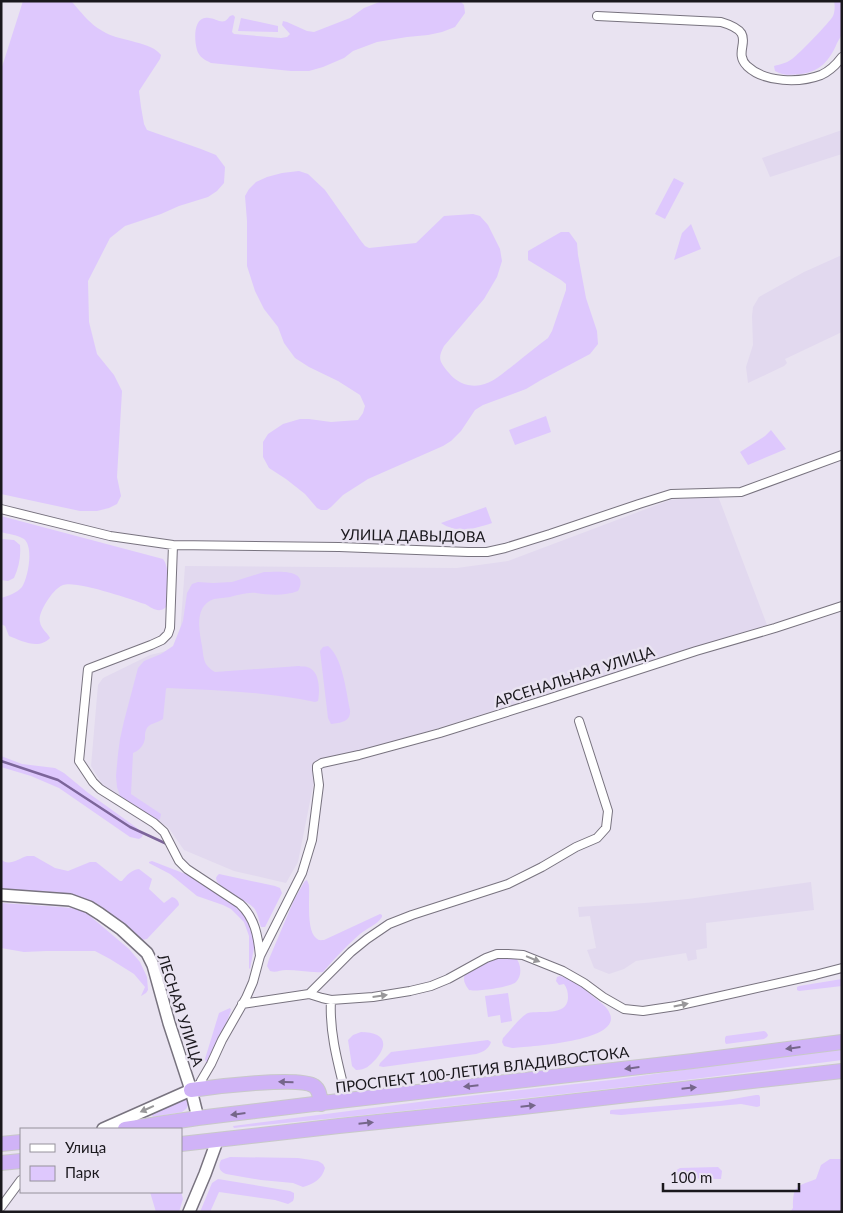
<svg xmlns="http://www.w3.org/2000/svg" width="843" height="1213" viewBox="0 0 843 1213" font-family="Lato,sans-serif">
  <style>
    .built { fill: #e2d9ef }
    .green { fill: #dec8fd }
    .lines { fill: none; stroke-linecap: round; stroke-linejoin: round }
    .stream { stroke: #7c659a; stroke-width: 2.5 }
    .street-casing { stroke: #78737f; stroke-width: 10 }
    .secondary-casing { stroke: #78737f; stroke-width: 14 }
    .highway-casing { stroke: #c8c8c9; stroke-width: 16 }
    .street { stroke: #fff; stroke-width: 8 }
    .secondary { stroke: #fff; stroke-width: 11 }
    .highway { stroke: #d0b3f7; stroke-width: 14 }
    .oneway { fill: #989799 }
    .oneway2 { fill: #75668a }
    .labels { text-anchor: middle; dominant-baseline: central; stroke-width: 5; stroke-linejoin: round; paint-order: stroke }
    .street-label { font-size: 15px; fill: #1a181d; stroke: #e9e3f1 }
  </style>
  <rect width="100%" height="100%" fill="#e9e3f1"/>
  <path class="built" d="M842,130V154L770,177L762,158Z
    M842,255V332L785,359L787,363L784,366L748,383L746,367L753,345L752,316L753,307L759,297L804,272Z
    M718,496L767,625L317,766L298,862L286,883L234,871L184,850L168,827L109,795L91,766L98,685L103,678L150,655L179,648L185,566L457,568L508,561L670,500Z
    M811,882L814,910L706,923L707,948L696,950L697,959L688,961L686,953L636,961L624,969L609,974L594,968L587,950L596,948L590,916L579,917L578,907L645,903L688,899Z"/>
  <path class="green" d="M23,1H71C84,15 89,24 106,33C121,41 152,42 161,55L160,59L139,91L141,107L144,124L147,130L201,149L216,155L225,167L224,183L217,191L208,197L179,206L161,214L125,226L110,238L88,281L89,322L97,354L114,375L122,391L117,477L121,496L117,504L109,508L97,511H80L1,494V70Z
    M382,1H460L464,5L465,13L455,27L442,32L428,35L407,37L377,42L353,51L344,58L323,67L309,71H291L211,63C205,60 199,57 197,50C194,40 193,15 209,18C214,18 220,23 225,21C227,20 228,18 230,16L233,15L235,17L232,32L234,34L281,38L287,37L290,34L282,25L283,21L287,22L307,31L314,32L350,18L364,8Z
    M834,1H842C842,11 843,23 842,33C841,36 839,40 837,43C830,60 820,72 801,74C792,75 783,76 775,71L774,66C781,64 787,63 792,59C798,55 830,22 833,16C835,12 835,5 834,1Z
    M241,18L278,26V32L238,31Z
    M299,171L308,174L325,190L361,241L365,246L369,248L416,243L444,216L473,214L480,216L488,225L500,249L502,261L497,277L484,299L444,346C437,359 440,362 449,373C454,379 460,383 468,385C488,389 500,375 515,364C526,355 537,346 548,338L552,331L566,290V284L561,280L528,260V251L561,232H569L577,243L578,255L586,298L597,331L598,344L590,354L541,380L526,389L483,405L475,410L461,431L451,441L443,446L368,479L343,495L331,507L327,510H321L317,508L305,494L286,479L269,468L263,457V442L268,434L283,424L300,419H309L331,422L358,420L363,413L365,406L360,395L338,381L309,367L295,358L284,343L278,327L264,309L255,291L247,266V221L245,196L249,189L256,182L267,177L282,173Z
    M674,178L684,183L665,219L655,214Z
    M691,224L701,249L674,260L682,233Z
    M546,416L551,432L515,445L509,430Z
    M771,430L786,449L748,465L740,452L765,436Z
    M486,507L492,523C480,527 465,532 452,528C448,527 444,525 441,523Z
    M1,516L163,559C171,569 166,594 166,607C159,614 152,608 145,604C130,599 76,580 63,585C56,588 51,595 47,601C44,606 38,616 40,622C41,629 47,632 50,638C39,650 22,641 9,636L5,626L1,624V598C8,596 17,593 22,587C28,578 34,547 24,539C18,535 8,534 1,532Z
    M1,539L14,540L20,545C21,557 19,567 14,578L8,581L1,580Z
    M264,572C277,572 310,568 298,591C285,596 270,595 256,593C248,592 238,595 230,597C225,598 219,598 214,599C194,606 199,630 202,646C204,659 203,665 215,672L299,666C302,667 305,666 307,667C320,670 320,691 318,701L315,702C267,692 216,690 167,688L166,689L163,719C158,723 148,723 146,730C145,732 145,735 145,738C144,745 140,750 133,753L131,794L161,814L160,819L158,820L154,819L124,800L120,796L117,787L116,776L118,754L120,739L124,721L138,668L144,661L161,654L173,646L183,621L187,593L192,584L198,582L213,583L232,582Z
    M328,646C343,658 346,692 350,710C351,722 341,723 331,724L328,718L320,651L323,647Z
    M1,756L22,764L55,768L64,773L87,792L137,828L143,834L142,837L139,839L130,837L59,788L31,776L1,767Z
    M27,856H34L55,868L68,871L90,862H96L120,881H122C127,875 131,870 139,869L152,879L149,889L164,903L172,897C176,898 179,901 179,905L147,939L142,940L105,909L92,901L54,892L1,890V859C8,867 18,859 27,856Z
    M152,861L188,875L232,904L245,914L251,925L254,934V948L250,969L249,968V936L244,922L231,909L223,905L197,896L170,874L149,863V862Z
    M219,874L275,886L280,888L282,893L265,927H261C259,921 258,913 254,908C249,903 242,900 236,897C229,893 223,887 217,882L216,878L217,876Z
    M307,880L309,885C310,897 306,930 316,938C319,941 321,940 324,940L380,914L382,915V917C377,925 367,928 360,934C346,946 334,959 323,972C311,973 298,970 286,970C280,970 276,973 270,971L267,966L269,959L294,900L303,884L305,881Z
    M1,903L61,907L80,909L90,916L129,949L140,962L147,977L148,990L146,993L141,996L145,987L134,974L110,959L95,951H46L24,952L1,948Z
    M506,955L514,956C521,962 523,975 516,982C511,987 476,992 469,990C466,986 462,980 465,974C469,966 497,958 506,955Z
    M560,976C573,977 585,990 595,998C654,1040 532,1046 512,1048L504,1046L502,1042L503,1038C509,1032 521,1016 528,1013C540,1010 567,1017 568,998C568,992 567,988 564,984L559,985L556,981L557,977Z
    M842,979V986L799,991L797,990V987L799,986Z
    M508,993L512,1021L501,1023L500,1015L488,1017L485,996Z
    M230,1008L231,1010L228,1019L208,1062H206L205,1059L219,1013Z
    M764,1031L766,1032L768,1035L767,1037L764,1039L726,1044L725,1042V1038L726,1036Z
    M361,1032C381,1032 391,1041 376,1059C369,1066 366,1070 356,1070L352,1066L348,1040L353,1035Z
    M488,1040L491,1042C489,1049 483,1052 476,1054L383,1067L379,1066L380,1063L391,1052Z
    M842,1048V1060C640,1087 437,1108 234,1128L233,1126L442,1099L611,1080Z
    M756,1095H759L760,1097V1106L757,1107L741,1104L621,1115L610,1114V1111L611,1110L721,1101Z
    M185,1099L187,1100C190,1105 187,1109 182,1112L153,1117L151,1114Z
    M230,1157L298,1158L318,1161L323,1164L325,1168C322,1179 314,1184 303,1187L293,1183L261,1180L226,1174C219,1171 218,1167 221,1160Z
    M830,1159H842V1212H790L793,1208C793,1186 795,1187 816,1179L821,1165Z
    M718,1167L722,1171L721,1179L675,1178L673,1177V1172L680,1168Z
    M218,1179L290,1191L294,1193V1198L293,1201L288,1204L275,1200L219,1192L210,1212H200L212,1183Z
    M181,1191L183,1199L179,1212H156L150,1192H181Z"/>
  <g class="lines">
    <path class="stream" d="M1,761L58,780L130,827L169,845"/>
    <defs>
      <path id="street" d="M597,16L721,22C762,34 730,49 747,66C765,83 800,83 821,75C830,71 836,65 842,57
        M1,509L110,536L173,545L339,547L468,552H487L505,548L550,534L639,504L671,494L741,492L842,455
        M173,545L170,628L168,634L162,640L151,645L88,669L79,761L93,782L100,789L154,823L164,832L179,861L187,869L240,904C255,918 258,936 260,956
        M309,994L351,952L367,939L389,924L412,915L508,884L542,867L576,847L597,838L606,828L608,811L579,721
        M331,1000C329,1034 339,1067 347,1100
        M242,1004L309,994L322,998L331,1000L373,997L410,991L431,986L448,979L486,958L497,954H508L523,955L563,971L584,983L603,997L624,1009L643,1011L676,1006L739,992L815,975L842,968
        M195,1087L202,1082L201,1081L211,1064L222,1040L246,998L253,982L260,956L302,873L312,840L319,785L317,770V766L322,763L359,755L440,733L548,699L696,651L775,628L842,606
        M1,1207L21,1180"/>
      <path id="secondary" d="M1,895L70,900L89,907L100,914L121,929L147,953L153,965L169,1023L191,1090L198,1118
        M103,1129L191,1090
        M189,1212L205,1174L217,1141"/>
      <path id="highway" d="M191,1090C212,1087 300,1076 314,1086C320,1090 320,1098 321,1104
        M125,1129L198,1118L347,1100L693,1061L842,1042
        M1,1144L21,1142
        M181,1144L339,1126L514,1108L842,1071
        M1,1163L21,1161"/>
    </defs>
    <use href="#street" class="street-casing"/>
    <use href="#secondary" class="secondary-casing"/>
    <use href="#highway" class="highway-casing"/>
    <use href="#street" class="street"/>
    <use href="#secondary" class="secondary"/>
    <use href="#highway" class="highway"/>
  </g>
  <defs><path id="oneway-solid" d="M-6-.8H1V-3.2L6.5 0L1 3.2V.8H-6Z" transform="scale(1.25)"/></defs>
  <g class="oneway">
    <use href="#oneway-solid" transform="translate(533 959) rotate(22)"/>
    <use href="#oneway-solid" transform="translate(380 996) rotate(-8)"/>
    <use href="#oneway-solid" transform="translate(681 1005) rotate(-12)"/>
    <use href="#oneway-solid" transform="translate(147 1109) rotate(156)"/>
  </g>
  <g class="oneway2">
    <use href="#oneway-solid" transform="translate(793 1048) rotate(173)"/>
    <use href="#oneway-solid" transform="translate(632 1068) rotate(173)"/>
    <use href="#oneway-solid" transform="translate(286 1082) rotate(-179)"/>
    <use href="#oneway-solid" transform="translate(471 1086) rotate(174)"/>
    <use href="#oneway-solid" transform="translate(689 1088) rotate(-6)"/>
    <use href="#oneway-solid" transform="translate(528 1106) rotate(-6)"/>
    <use href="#oneway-solid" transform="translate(238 1114) rotate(173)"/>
    <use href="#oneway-solid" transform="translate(366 1123) rotate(-6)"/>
  </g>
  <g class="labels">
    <g class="street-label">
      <text transform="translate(413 535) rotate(1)">УЛИЦА ДАВЫДОВА</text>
      <text transform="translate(574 676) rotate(-18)">АРСЕНАЛЬНАЯ УЛИЦА</text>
      <text transform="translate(181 1010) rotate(72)">ЛЕСНАЯ УЛИЦА</text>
      <text transform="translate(482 1069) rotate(-7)">ПРОСПЕКТ 100-ЛЕТИЯ ВЛАДИВОСТОКА</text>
    </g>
  </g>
  <rect width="843" height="1213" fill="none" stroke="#1a181d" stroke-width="5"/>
  <rect x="20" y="1128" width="162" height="65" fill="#e9e3f1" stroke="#96929c"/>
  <rect x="30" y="1144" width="25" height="8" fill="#ffffff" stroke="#96929c"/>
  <text x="65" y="1153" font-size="15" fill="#1a181d">Улица</text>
  <rect x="30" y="1166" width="25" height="15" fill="#dec8fd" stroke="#96929c"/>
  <text x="65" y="1178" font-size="15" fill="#1a181d">Парк</text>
  <path d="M663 1183v8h136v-8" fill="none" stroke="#1a181d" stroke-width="2.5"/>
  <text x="670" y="1183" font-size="15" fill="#1a181d" stroke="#e9e3f1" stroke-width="4" paint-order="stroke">100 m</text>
</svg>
